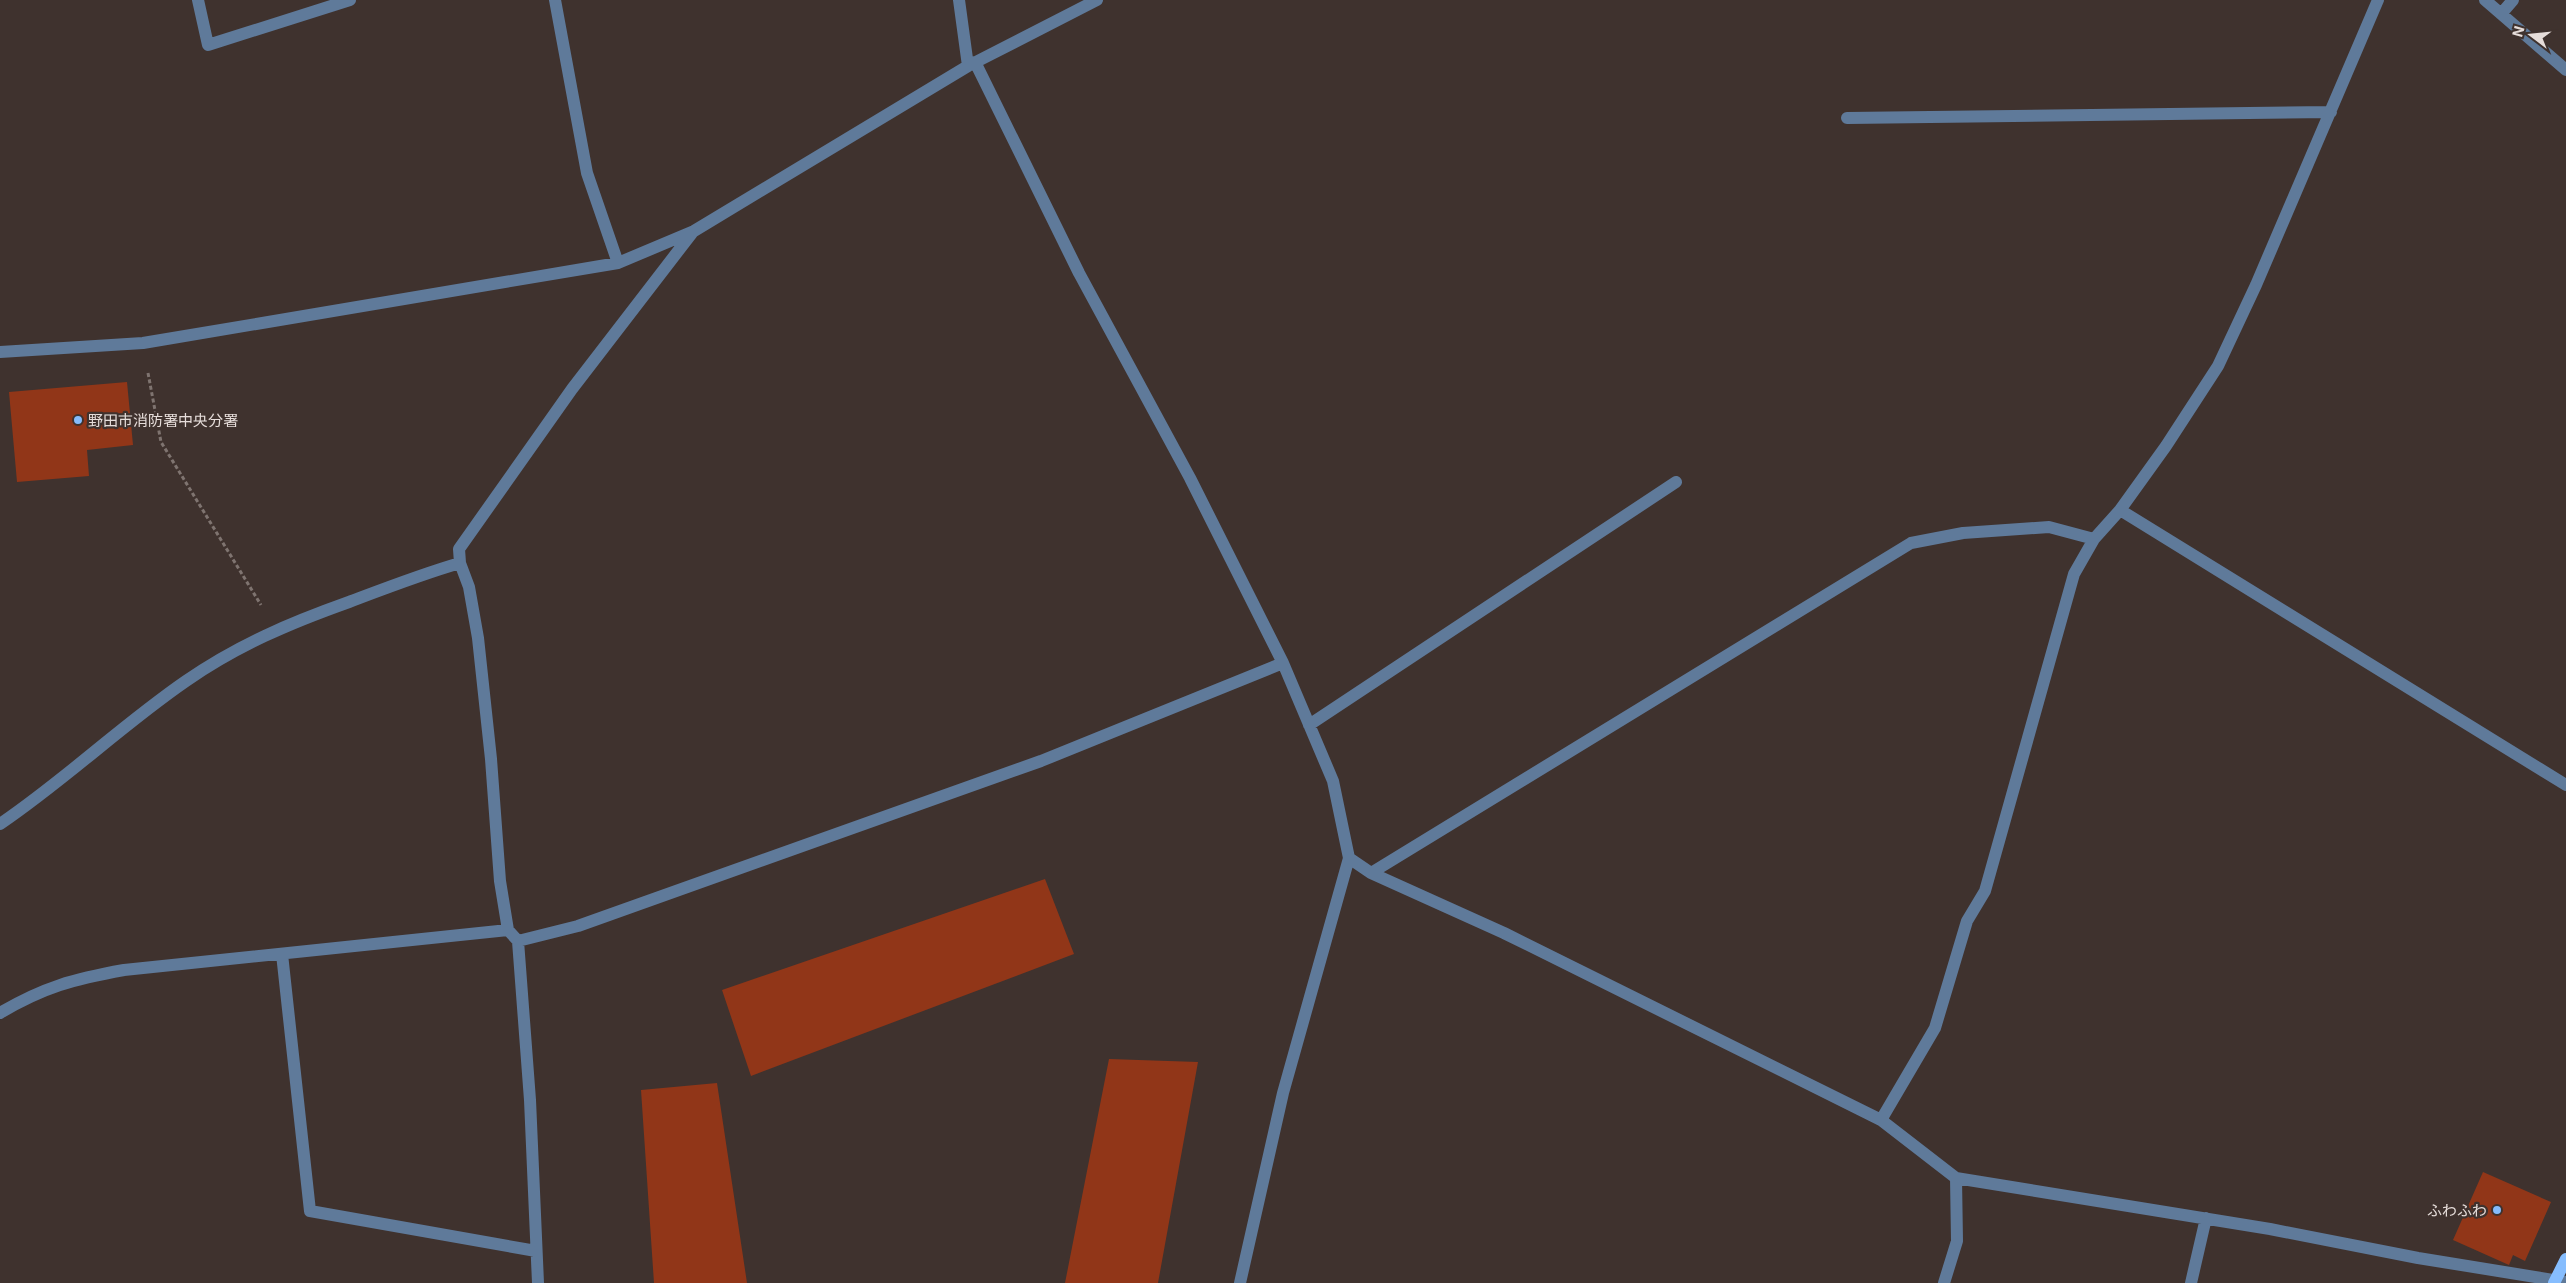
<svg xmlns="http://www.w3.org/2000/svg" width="2566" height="1283" viewBox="0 0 2566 1283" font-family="Inter,'Noto Sans JP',sans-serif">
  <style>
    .building { fill: #913618 }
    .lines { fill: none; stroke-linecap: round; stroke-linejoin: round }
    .path { stroke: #7f7470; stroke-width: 3; stroke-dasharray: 4 2.5; stroke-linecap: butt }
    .minor { stroke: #5f7a9a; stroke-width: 12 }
    .major { stroke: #86bdfe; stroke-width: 12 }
    .poi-dot { fill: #85bbfb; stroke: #3f322e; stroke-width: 2 }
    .labels { text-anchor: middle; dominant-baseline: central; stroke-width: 4.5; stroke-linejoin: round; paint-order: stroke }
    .poi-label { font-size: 15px; fill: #e6ddda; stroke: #3f322e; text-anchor: start }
  </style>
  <rect width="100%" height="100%" fill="#3f322e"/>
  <path class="building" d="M127,382L133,445L87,450L89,476L17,482L9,392Z
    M1045,879L1074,954L751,1076L722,990Z
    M1109,1059L1198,1062L1158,1283H1065Z
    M717,1083L747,1283H654L641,1090Z
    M2483,1172L2551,1202L2525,1261L2513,1255L2509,1265L2453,1240Z"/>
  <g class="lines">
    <path class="path" d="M148,373L161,442L261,605"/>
    <path class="minor" d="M198,0L208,45L350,0
      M555,0L587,173L618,263
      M959,0L968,66
      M2485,0L2566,70
      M2501,14L2513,0
      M975,62L1079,273L1190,478L1283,663L1333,781L1349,858L1283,1093L1240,1283
      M1847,118L2331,112
      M0,352L143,343L618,263L694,231L968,66L1097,0
      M2120,510L2566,785
      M1309,725L1676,482
      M0,824C65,780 122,725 186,681C238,645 290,623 349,602C386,588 422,574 460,563
      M1349,858L1371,873L1504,933L1881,1120L1956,1178L2270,1229L2418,1258L2566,1282
      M1371,873L1911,543L1963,533L2049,527L2094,539
      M518,941L578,926L1041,761L1283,663
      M282,954L310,1211L536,1251
      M0,1013C44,987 74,979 124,970L508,930
      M1881,1120L1935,1028L1967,921L1985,891L2074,574L2094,539L2120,510L2166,446L2218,366L2256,285L2378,0
      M538,1283L530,1100L518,941L508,930L500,881L491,759L478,638L469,587L460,563L459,549L572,389L692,233
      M1944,1283L1957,1241L1956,1178
      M2191,1283L2206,1218"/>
    <path class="major" d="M2554,1283L2566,1259"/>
  </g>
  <g class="poi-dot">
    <circle cx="78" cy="420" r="5"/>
    <circle cx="2497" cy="1210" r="5"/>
  </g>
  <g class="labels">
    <g class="poi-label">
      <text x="88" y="420">野田市消防署中央分署</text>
      <text x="2487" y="1210" text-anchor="end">ふわふわ</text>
    </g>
  </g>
  <g transform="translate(2531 35) rotate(286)" stroke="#3f322e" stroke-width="4" paint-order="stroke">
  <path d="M0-4L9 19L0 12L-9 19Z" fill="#e6ddda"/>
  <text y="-8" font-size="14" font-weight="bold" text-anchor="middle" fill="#e6ddda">N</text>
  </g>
</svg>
